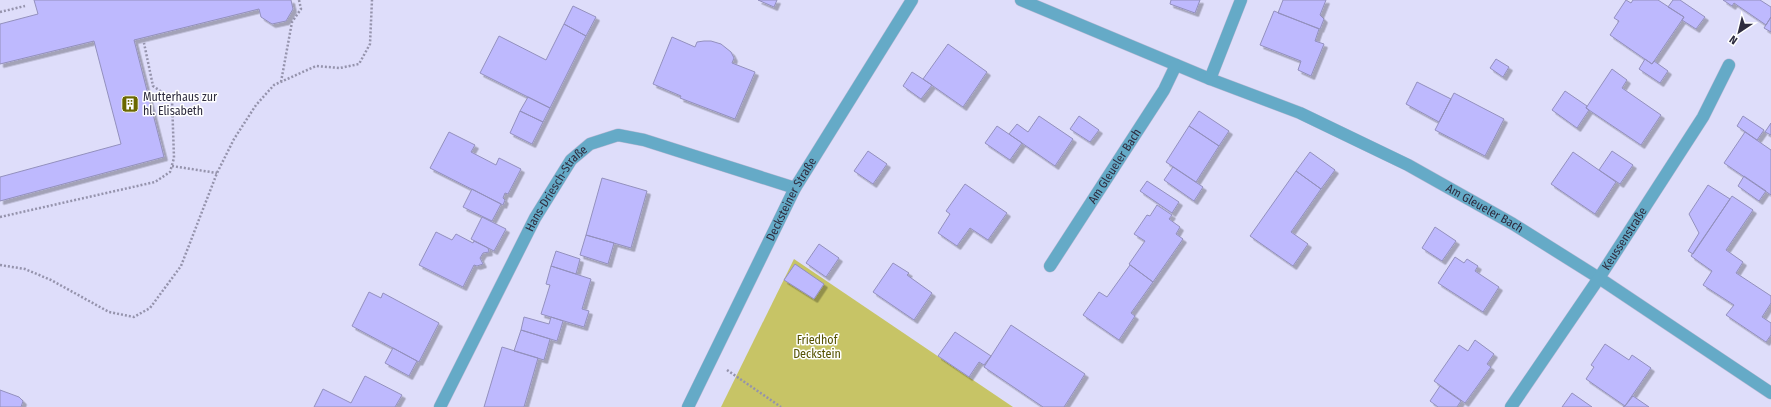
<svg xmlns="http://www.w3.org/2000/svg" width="1771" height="407" viewBox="0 0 1771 407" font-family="'Fira Sans Condensed',sans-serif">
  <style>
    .green { fill: #c7c466 }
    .building { fill: #beb9fe; stroke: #9390bd; filter: url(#shadow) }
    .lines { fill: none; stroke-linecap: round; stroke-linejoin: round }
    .minor-casing { stroke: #bbbad5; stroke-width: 13 }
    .path { stroke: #9593ac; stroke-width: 2.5; stroke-dasharray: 2 2; stroke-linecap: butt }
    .minor { stroke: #65aac7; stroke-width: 12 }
    .labels { text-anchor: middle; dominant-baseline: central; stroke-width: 3; stroke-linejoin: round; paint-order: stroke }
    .poi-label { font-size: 12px; fill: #2e2c3f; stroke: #fff; text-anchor: start }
    .street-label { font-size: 12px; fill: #2e2c3f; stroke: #fff }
    .park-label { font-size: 12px; fill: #555202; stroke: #fff }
  </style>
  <defs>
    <filter id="shadow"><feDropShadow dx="3.5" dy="3.5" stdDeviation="0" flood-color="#0004"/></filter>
  </defs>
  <rect width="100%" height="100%" fill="#deddfa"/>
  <path class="green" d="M794,259L1013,407H721Z"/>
  <path class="building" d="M34,0H291L293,9L286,21L272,24L261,17L259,9L134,40L164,157L0,201V177L121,144L94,41L0,64V24L38,14Z
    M758,0H777L774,7Z
    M1171,0H1200L1195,13L1170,4Z
    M1283,0H1326L1320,15L1324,19L1320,29L1278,13Z
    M1626,0L1631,3L1633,0H1658L1684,17L1652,64L1610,35L1619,21L1614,18Z
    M1673,0H1680L1705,17L1696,29L1682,20L1684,17L1668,7Z
    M1723,0H1760L1771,7V17L1766,25L1734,3L1732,6Z
    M573,6L596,17L586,36L564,24Z
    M1274,11L1319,29L1315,41L1324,44L1311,76L1298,70L1301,61L1260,45Z
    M1771,17V32L1764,28Z
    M564,24L586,36L550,108L480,73L499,36L546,60Z
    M672,37L695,47L697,42L704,41H711L721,44L731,52L734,58L732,63L755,72L735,119L680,98L681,96L653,84Z
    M948,44L987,72L963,107L923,79Z
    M1496,59L1509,67L1503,77L1490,68Z
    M1645,59L1652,64L1654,61L1668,71L1660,83L1639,69Z
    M1612,69L1627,80L1622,88L1661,115L1641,145L1586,108Z
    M912,72L932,85L921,99L903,86Z
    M1417,82L1451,99L1439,122L1406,104Z
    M1565,91L1587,106L1586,108L1589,110L1577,128L1552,110Z
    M1454,93L1504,119L1485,156L1435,130Z
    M528,97L550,108L543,122L520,111Z
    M520,111L543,122L532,144L510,133Z
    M1199,111L1229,131L1219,146L1189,126Z
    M1039,116L1073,139L1055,166L1009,134L1017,124L1028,132Z
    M1079,116L1099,130L1090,142L1070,129Z
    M1743,116L1764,130L1757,140L1737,126Z
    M1771,123V135L1765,132Z
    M997,126L1022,143L1010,160L985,143Z
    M1189,126L1219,146L1196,182L1166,162Z
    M449,132L475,145L471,152L496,165L499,158L521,169L508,194L505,193L503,198L505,200L503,205L430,168Z
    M1745,132L1771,150V195L1724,163Z
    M868,151L887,164L873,184L854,171Z
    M1612,151L1633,165L1620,184L1599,170Z
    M1310,152L1335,170L1321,189L1296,171Z
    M1573,152L1616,182L1595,214L1551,184Z
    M1173,167L1203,187L1194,201L1164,180Z
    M1296,171L1321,189L1291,232L1308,244L1293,266L1250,236Z
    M1744,176L1766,191L1759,201L1738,186Z
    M602,178L647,191L631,248L586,235Z
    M1147,181L1179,202L1172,213L1140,191Z
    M965,184L1007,213L988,240L970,228L957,246L938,233L950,214L946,211Z
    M1708,185L1730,199L1693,254L1688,251L1699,233L1689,214Z
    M472,189L501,204L492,221L463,207Z
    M1732,196L1753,210L1726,250L1743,262L1736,273L1771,296V303L1762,317L1771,323V335L1766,342L1726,315L1734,305L1703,285L1712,271L1691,256Z
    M1157,205L1172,215L1169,219L1180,227L1176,234L1183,239L1153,282L1129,264L1145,241L1134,234L1147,215L1150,216Z
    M482,217L506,229L494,251L471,239Z
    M1435,227L1456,241L1442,261L1422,248Z
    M436,232L452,240L456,234L473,243L474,241L488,248L489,252L483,253L480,258L483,264L477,266L474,265L463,287L419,265Z
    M586,235L614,243L608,264L580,255Z
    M819,244L839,258L826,277L806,263Z
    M556,251L580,259L576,274L551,266Z
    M1455,257L1464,263L1467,259L1478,266L1475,271L1499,287L1483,312L1438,283Z
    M893,263L909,273L907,275L932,293L914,320L873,292Z
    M795,264L824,284L814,299L784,280Z
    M1130,265L1153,282L1131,313L1135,316L1119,340L1083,315L1099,292L1107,297Z
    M551,266L591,279L582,309L589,311L584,327L541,314L550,285L546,284Z
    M369,292L381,298L383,293L439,323L419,362L352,326Z
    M524,317L549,324L551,317L563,321L557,341L521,330Z
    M1011,325L1085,374L1064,407H1043L984,367Z
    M521,330L550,339L544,360L514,351Z
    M955,332L991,356L984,365L979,362L969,377L938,356Z
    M1475,340L1494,354L1487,364L1491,367L1465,403L1434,381L1459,345L1468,351Z
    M1605,344L1629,360L1632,355L1651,368L1625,406L1586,379L1594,367L1591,365Z
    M502,347L538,358L524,407H484Z
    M393,348L417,361L409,376L385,363Z
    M365,376L402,395L395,407H314L323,389L351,403Z
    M1440,386L1461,401L1457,407H1438L1430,401Z
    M0,390L19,397L23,401L21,407H0Z
    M1572,393L1592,407H1562Z
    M1633,396L1649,407H1623L1625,406Z"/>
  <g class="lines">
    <defs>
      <g id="minor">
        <path id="s1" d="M1021,0L1210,79L1300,113L1408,165L1513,224L1599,278L1771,393"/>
        <path d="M1210,79L1241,0"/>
        <path id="s2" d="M1050,266L1164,90L1176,65"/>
        <path id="s3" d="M440,407L535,218L571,160L590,144L618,135L644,140L795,188"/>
        <path id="s4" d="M688,407L795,188L912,0"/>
        <path id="s5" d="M1511,407L1599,278L1703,117L1729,65"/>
      </g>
    </defs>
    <use href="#minor" class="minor-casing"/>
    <path class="path" d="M0,12L25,6
      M281,82L292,22L301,9L299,0
      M172,166L217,173
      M0,217L155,182L170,172L174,158L172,99L153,86L144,43
      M0,265L25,269L51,280L109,312L134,317L150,308L181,266L217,173L234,139L256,105L274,85L316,66L340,68L359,64L370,44L372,0
      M727,370L781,407"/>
    <use href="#minor" class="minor"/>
  </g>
  <defs>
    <symbol id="building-square" viewBox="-11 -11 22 22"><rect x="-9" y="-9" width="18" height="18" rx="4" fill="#6b6800" stroke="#fff"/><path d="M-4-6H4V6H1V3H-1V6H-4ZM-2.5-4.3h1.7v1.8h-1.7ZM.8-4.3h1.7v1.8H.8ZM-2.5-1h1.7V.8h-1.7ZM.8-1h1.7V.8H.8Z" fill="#fff"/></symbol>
  </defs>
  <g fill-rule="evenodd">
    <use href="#building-square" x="120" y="94" width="20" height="20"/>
  </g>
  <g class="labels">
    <g class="poi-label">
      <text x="143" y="97">Mutterhaus zur<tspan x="143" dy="14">hl. Elisabeth</tspan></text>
    </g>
    <g class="street-label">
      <text stroke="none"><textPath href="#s2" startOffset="119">Am Gleueler Bach</textPath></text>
      <text stroke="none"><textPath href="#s3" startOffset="248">Hans-Driesch-Straße</textPath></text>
      <text stroke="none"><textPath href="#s4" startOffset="232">Decksteiner Straße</textPath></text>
      <text stroke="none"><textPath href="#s1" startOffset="509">Am Gleueler Bach</textPath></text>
      <text stroke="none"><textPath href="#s5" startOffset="203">Keussenstraße</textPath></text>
    </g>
    <g class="park-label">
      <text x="817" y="340">Friedhof<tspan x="817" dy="14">Deckstein</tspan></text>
    </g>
  </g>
  <g transform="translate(1739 32) rotate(215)" stroke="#ffffff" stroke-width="3" paint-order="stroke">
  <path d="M0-3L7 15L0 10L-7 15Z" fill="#2e2c3f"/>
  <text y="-6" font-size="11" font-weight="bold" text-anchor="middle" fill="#2e2c3f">N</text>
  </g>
</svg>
